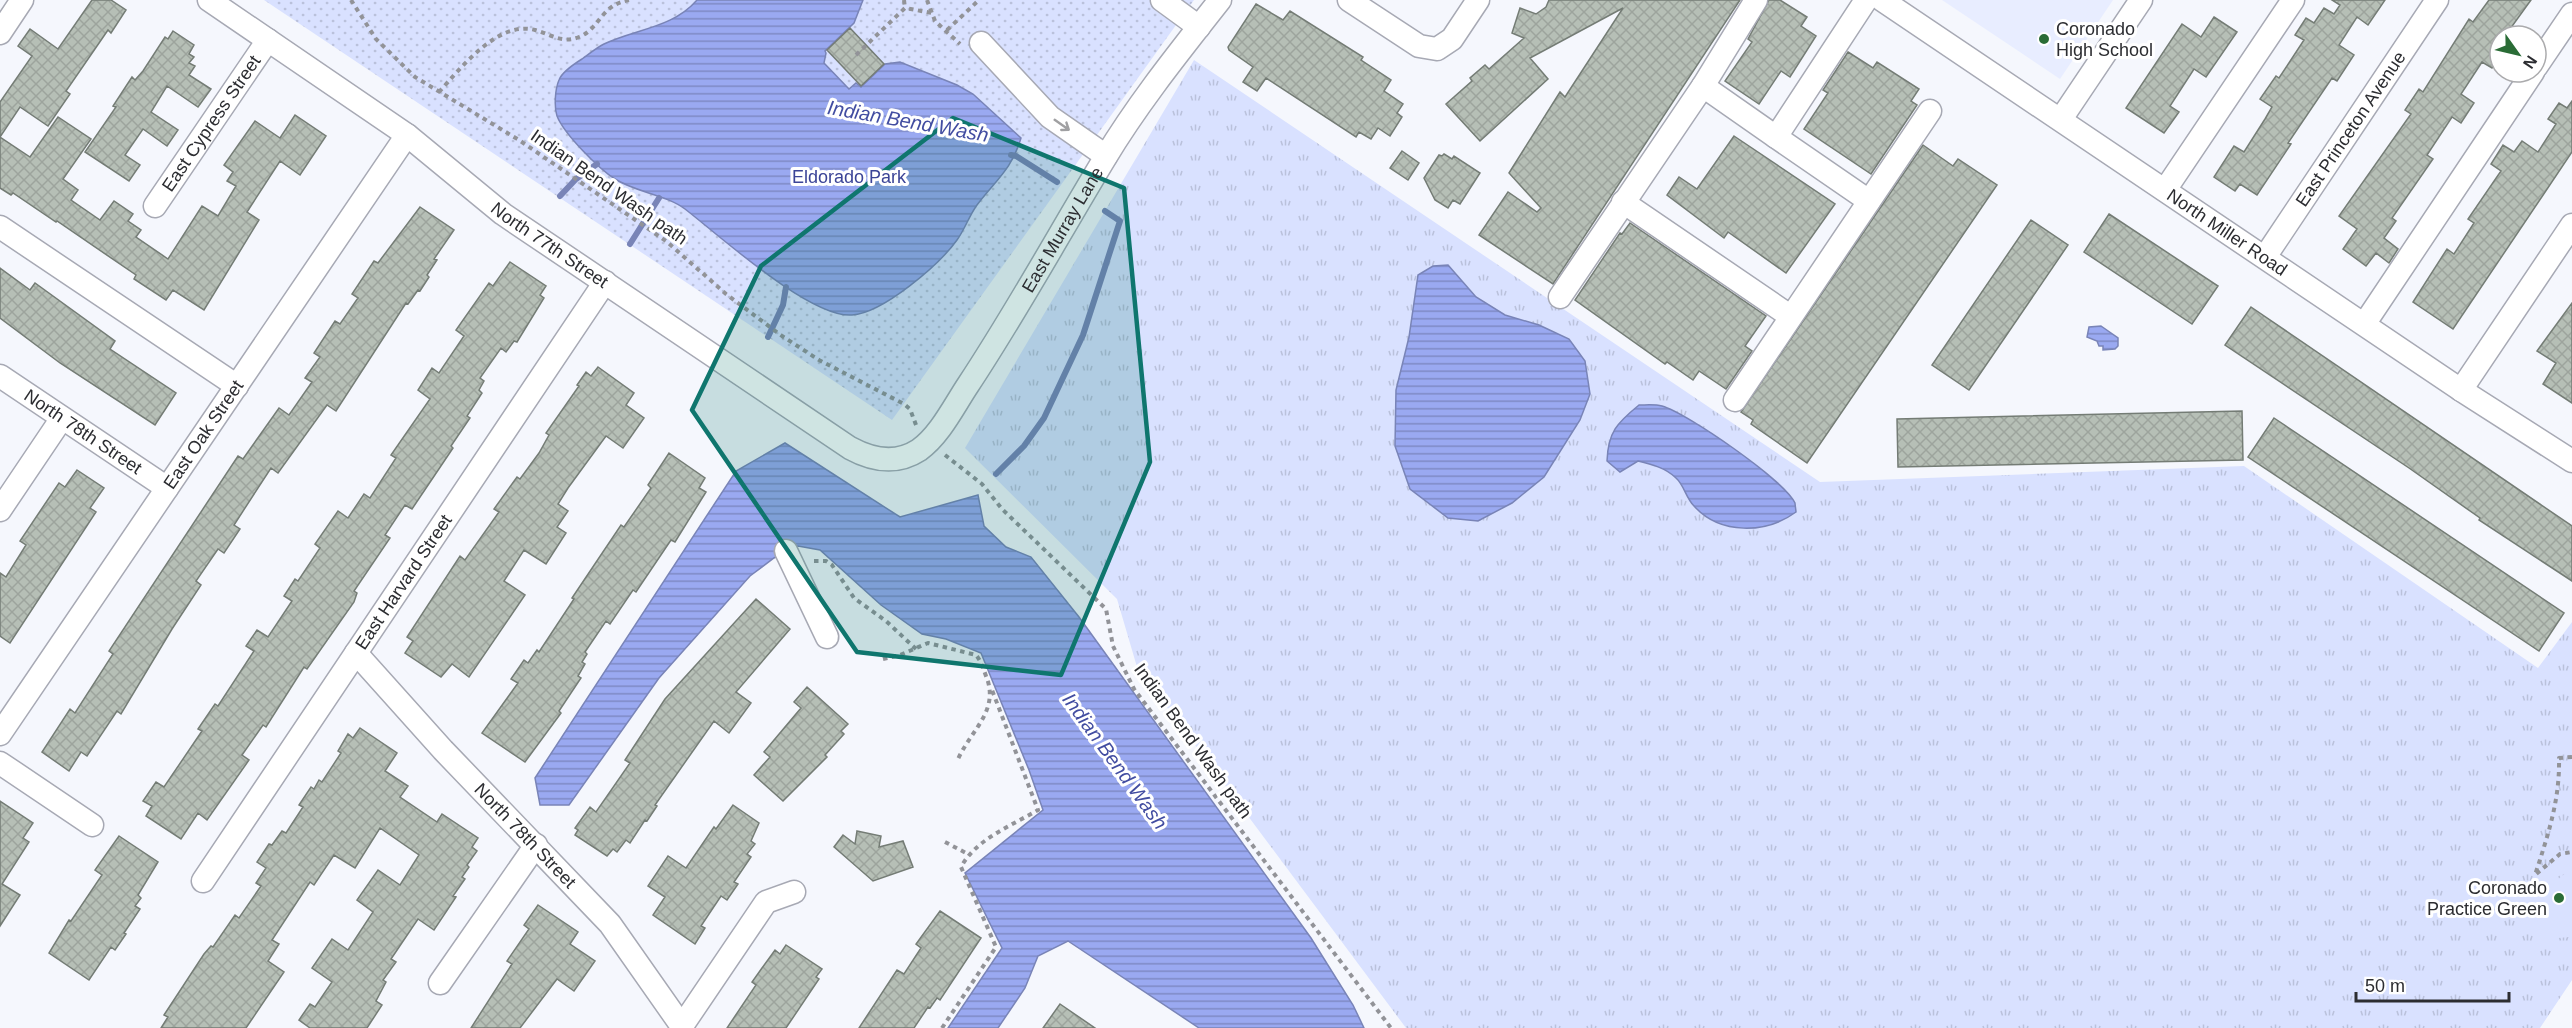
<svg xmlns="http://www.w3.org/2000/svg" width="2572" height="1028" viewBox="0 0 2572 1028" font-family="Arial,sans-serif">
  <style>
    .built { fill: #e8edff }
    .grass { fill: url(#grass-tufts) }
    .park { fill: url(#park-dots) }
    .garden { fill: #d9e1ff }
    .water { fill: url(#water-rules); stroke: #7984b7; stroke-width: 1.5 }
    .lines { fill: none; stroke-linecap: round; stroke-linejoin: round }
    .stream { stroke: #7984b7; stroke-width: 6 }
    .building { fill: url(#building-cross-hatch); stroke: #747c75; stroke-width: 1.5 }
    .minor-casing { stroke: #a7a9b4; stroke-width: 25 }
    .path { stroke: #929398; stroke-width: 4; stroke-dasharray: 4.5 4.5; stroke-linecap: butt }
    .minor { stroke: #fff; stroke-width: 22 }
    .oneway { stroke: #a0a0a2 }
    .marked { fill: #0f766e; fill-opacity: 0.2; stroke: #0f766e; stroke-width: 4.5; stroke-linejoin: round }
    .poi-dot { fill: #2a6c36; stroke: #fff; stroke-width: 2 }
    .labels { text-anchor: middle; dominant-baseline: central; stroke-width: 6; stroke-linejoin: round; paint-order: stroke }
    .poi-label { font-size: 18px; fill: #2c2d31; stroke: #fff; text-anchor: start }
    .street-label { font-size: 18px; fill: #2c2d31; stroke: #fff }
    .park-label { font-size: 18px; fill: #3b4497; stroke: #fff }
    .water-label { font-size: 20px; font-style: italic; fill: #424da1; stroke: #fff }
  </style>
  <defs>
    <pattern id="grass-tufts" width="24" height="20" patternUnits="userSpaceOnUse" patternTransform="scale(1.5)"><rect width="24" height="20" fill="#d9e1ff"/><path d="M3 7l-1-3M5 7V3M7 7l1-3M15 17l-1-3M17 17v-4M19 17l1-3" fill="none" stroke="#bac1db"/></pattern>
    <pattern id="park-dots" width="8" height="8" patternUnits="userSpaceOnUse" patternTransform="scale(1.5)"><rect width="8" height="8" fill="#d9e1ff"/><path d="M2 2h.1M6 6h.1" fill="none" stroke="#bac1db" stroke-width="1.8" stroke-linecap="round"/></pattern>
    <pattern id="water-rules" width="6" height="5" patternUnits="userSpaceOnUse" patternTransform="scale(1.5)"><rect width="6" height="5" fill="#9aa9f1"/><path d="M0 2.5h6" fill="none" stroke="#7e8ac4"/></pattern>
    <pattern id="building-cross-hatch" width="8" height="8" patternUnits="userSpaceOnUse" patternTransform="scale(1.5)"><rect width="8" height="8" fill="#b6bfb6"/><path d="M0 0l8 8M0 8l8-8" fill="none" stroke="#9da49d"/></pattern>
  </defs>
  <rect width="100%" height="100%" fill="#f5f7fd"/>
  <path class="built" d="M1942,0H2113L2060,79Z"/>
  <path class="grass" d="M1194,60L1820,482L2244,466L2538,668L2572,622V980L2540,1028H1406L1137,667L1117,599L965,448Z"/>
  <path class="park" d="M264,0H1194L892,420Z"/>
  <path class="garden" d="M2572,870V934L2569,937L2558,938L2539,927L2537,920C2541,900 2553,878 2572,870Z"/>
  <path class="water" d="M697,0H863L854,23L825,51L826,53L824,63L849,89L856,83L861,87L885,64L900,62L957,85L973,94L1021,138C1012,169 996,180 977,205C969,216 965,229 957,240C939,265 883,313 852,315C810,318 720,236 685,209C667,195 635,192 615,179C599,169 564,134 557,116C554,107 555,89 559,80C562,72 574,64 582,59C589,54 596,48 604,44C635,29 673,28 697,0Z
    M1448,265L1476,297L1505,315L1539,325L1569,339L1585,361L1590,394L1580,420L1544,477L1512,503L1478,521L1448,518L1410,489L1395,446L1396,390L1409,337L1418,275L1433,266Z
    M2101,326L2118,338V346L2115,349L2103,350V346H2099L2097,341L2087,337L2089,327Z
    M1639,405C1646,405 1655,404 1662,406C1687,413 1784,480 1795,503C1795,504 1796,511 1796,512C1766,534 1720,535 1694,506C1686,498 1684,485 1676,478C1666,468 1651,464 1638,461L1620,472L1607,461C1608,432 1617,423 1639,405Z
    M785,443L900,517L978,495L984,526L1006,547L1031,557L1079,617L1311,938L1353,1005L1364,1028H1199L1068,941L1038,956L1025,988L998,1028H948L1002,948L965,873L1043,810L1029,770L981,653L946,639L922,634L881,605L820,550L798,546L774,558L750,576L659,678L569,805H540L535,778L736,471Z"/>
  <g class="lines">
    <path class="stream" d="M1011,155L1016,156L1057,182
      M560,196L576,179L597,164
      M630,244L659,198
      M768,337L783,305L786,287
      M996,474L1024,446L1044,418L1083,335L1120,221L1105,211"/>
  </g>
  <path class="building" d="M92,0H111L126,10L111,33L108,30L66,91L70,94L48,126L20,107L0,137L30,157L58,117L91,139L63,179L78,190L71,200L100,220L114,201L133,214L128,221L141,230L136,237L168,259L202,206L218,216L236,186L227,181L233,172L224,165L255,121L280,138L295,115L326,136L300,175L280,161L247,212L259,220L204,310L173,290L166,300L134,279L136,275L57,221L56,222L13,193L11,195L0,188V102L32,56L18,46L30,29L58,49Z
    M1549,0H1740L1553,284L1479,235L1508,192L1537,212L1541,208L1509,173L1560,92L1565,97L1623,8L1530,58L1548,79L1480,141L1446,104L1472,81L1470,78L1485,65L1489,69L1524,38L1512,33L1520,8L1536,14L1546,7Z
    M1769,0H1780L1807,17L1801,26L1816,36L1790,77L1781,71L1759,104L1725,81L1752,42L1748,39Z
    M2332,0H2385L2368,25L2357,17L2339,45L2354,55L2337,81L2332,78L2288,143L2291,144L2257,195L2240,184L2235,191L2214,177L2234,146L2244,152L2265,119L2272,107L2260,99L2276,76L2279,78L2304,40L2295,35L2306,18L2314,23L2324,8L2334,14L2340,5Z
    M2489,0H2531L2505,36H2500V56L2492,68L2482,62L2461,94L2474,103L2461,123L2452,117L2427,155L2433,159L2392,218L2396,221L2384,238L2398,249L2389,263L2376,253L2366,266L2343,249L2357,229L2339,216L2411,114L2405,110L2419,89L2423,92L2469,19L2473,22Z
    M1256,4L1283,20L1290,11L1363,57L1361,60L1391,80L1384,91L1403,104L1397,113L1402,117L1390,136L1378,128L1371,139L1359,132L1356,137L1266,78L1257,91L1243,82L1253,67L1229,50L1228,47Z
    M2214,17L2237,32L2206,77L2194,69L2170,106L2179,112L2164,133L2126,108L2182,24L2201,37Z
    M850,28L884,64L861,86L827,50Z
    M173,31L194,45L189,54L194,57L189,63L195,66L189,75L211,89L198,107L167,86L151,112L178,130L167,146L143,129L125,155L140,165L129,181L85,152L116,107L113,106L132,77L135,80L143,71L165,37L168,39Z
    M1848,52L1873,68L1877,62L1919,89L1911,101L1917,105L1871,174L1804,129L1828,93L1823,90Z
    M2572,101V152L2453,329L2413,302L2447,249L2454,254L2474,223L2468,219L2501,171L2491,164L2503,145L2514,152L2522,141L2538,152L2556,124L2548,119L2559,103L2567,108Z
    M1734,136L1835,204L1786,273L1728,232L1724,238L1667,195L1679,177L1697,189Z
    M1923,145L1953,166L1958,159L1997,185L1807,463L1751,424L1753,420L1741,412Z
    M1402,151L1419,163L1408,180L1390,168Z
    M1444,154L1452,159L1454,156L1480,173L1460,204L1453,200L1448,208L1435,200L1424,178L1439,155L1442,156Z
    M420,207L454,230L434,259L437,260L427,275L429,277L420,291L418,290L408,304L406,303L336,411L327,405L278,473L271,468L234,525L240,529L224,553L218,549L196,581L201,585L172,629L121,714L117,711L87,756L81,752L69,771L42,752L70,709L75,713L113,654L109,651L238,456L243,459L279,408L289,415L312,382L305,378L320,357L314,353L335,321L340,324L358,298L352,294L374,261L378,263Z
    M2109,214L2218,286L2192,324L2084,252Z
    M2031,220L2068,245L1969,390L1932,365Z
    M1630,223L1766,316L1745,346L1752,351L1726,389L1699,371L1693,380L1667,362L1665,364L1575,300L1620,233L1622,234Z
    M510,262L546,286L540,295L544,298L517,342L514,341L506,352L501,348L480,378L484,381L479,390L482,393L467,416L470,418L451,446L453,448L412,509L405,505L385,535L390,538L354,591L357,593L354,602L307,669L304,667L266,727L263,725L242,755L249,760L207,820L198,813L181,839L146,816L152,806L143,801L156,782L164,787L202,731L198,729L215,704L218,706L254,651L246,646L257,630L268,637L292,601L284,596L295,579L298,581L320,548L315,544L338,511L348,518L364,494L370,498L396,458L391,455L430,399L418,390L432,368L439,373L464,336L456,330L489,283L493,286Z
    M0,268L30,290L35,283L115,341L110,349L176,393L155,425L60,363L0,318Z
    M2572,303V403L2543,384L2556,363L2537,351Z
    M2251,307L2572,526V581L2479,520L2480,518L2409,468L2225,345Z
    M598,367L634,393L626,405L644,418L623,448L606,436L568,488L558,504L568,511L557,527L566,533L546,564L524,550L504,581L525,595L469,677L452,664L441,677L405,653L413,641L407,637L460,556L465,560L499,512L494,509L517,477L520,479L539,453L549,435L546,433L579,386L577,385L586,372L591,376Z
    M2242,411L2243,460L1898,467L1897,419Z
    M2274,418L2564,613L2539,651L2248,457Z
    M669,453L705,478L699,488L706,492L675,542L671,540L636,592L633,590L610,624L606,621L585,652L587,654L582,662L585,664L578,676L581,678L559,711L561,713L525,762L482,733L518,683L511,679L524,660L528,663L537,650L539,652L574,599L572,598L621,525L624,527L651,488L648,485Z
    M77,470L104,488L90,508L96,512L10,643L0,636V573L6,577L26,545L20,541L59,483L65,487Z
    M756,599L790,629L736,692L751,703L729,733L714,721L655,805L657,806L647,821L645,820L630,843L626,840L617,852L613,849L607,856L575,835L578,830L575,828L590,807L596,812L630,763L625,760L665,699Z
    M807,687L848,724L841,731L844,734L825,755L827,757L783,801L754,775L770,757L764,752L801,708L794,702Z
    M360,728L397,753L385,771L408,786L400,797L437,822L442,814L478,838L472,847L477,851L467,865L469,867L462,877L465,879L453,896L456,897L434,930L418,919L391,959L396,962L383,980L386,982L376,1001L382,1005L367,1028H310L299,1020L310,1004L315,1007L332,982L312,968L332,939L348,950L373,912L357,900L378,870L400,885L419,855L380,828L355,868L334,855L314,885L310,882L272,940L279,944L268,961L284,972L246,1028H161L168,1017L164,1015L204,954L211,946L213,947L235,915L239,918L261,886L256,883L266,868L257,862L269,844L272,845L282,831L286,833L303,807L299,805L311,787L314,789L319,780L322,782L341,753L338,751L348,734L353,738Z
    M0,801L33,823L23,838L29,842L2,884L20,895L0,926Z
    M733,805L759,823L751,841L755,844L747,854L751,857L734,882L738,884L727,900L721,896L701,926L705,928L695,944L653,915L665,897L648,886L668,856L686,868L714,827L716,829Z
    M857,831L881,836L879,847L903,841L913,867L873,881L834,847L843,835L855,844Z
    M119,836L158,862L138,895L141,898L135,906L140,909L124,933L126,934L115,950L111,947L89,980L49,953L69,920L71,921L102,875L95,870Z
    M538,905L578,932L570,944L595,961L574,991L557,979L520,1028H471L512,964L507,961L529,929L524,925Z
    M940,911L981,938L940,1000L937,998L930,1008L928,1007L914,1028H859L897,970L904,974L921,948L916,944Z
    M786,945L822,969L816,977L819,979L786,1028H727L756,985L752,982L762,968L775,950L780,954Z
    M1060,1004L1095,1028H1043Z"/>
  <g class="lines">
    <defs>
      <g id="minor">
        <path id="s1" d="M209,0L407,135L503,214L850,448C872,460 896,465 919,450C940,435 954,406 968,385C1017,311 1059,234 1105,158C1138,103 1180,51 1220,0"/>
        <path d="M1162,0L1199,27"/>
        <path d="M1349,0L1419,46L1437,49L1452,39L1478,0"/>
        <path id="s2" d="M1882,0L2461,390L2572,461"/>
        <path d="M0,33L22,0"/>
        <path d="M981,43L1050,117L1106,156"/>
        <path d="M2536,67L2572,14"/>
        <path d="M1703,86L1756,0"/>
        <path d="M2061,119L2141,0"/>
        <path d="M1776,137L1869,201"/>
        <path d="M2165,190L2293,0"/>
        <path d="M1623,202L1790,316"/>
        <path id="s3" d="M155,206L268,40"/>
        <path d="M0,227L237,386"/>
        <path id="s4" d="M2265,257L2437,0"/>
        <path d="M1560,297L1703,86L1776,137L1866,0"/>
        <path d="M2365,323L2533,72"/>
        <path id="s5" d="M0,376L167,488"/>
        <path d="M2461,390L2572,225"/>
        <path d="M1735,400L1930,111"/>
        <path d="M0,510L62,418"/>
        <path d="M786,551L827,637"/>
        <path id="s6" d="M356,653L443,750L610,924L683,1028"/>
        <path id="s7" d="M0,734L407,135"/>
        <path d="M0,763L92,825"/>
        <path id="s8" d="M203,881L605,282"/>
        <path d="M440,983L536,845"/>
        <path d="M682,1026L766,902L794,892"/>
      </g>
    </defs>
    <use href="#minor" class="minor-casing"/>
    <path class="path" d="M351,0L376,39L415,77L519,140L666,241L726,294L782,336L819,360L904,404L910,409L916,425
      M904,0L905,8
      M927,0L935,21L960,44
      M947,30L979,0
      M856,55L905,8L932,13
      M439,92C461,68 498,20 535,30C550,34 562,44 579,37C600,29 600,5 629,0
      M945,455L982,484L1002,509L1106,609L1113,646L1134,689L1391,1028
      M814,561H826L832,565L854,598L886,621L916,649
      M883,659L900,655L928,643L976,655C981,661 983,668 986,676C1000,710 972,729 958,759
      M2572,757L2559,758C2560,800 2548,835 2535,875L2560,854L2572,852
      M945,842L968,854
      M942,1028L996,947L961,867C976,839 1011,826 1038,810L992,690"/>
    <use href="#minor" class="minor"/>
  </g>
  <defs><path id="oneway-shaft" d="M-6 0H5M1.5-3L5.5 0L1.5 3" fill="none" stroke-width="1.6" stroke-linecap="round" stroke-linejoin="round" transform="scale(1.5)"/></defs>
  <use class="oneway" href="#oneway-shaft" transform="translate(1062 125) rotate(35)"/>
  <path class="marked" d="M953,118L1124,188L1150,462L1061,675L857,652L692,410L761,266Z"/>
  <g class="poi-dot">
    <circle cx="2044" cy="39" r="6"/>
    <circle cx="2559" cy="898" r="6"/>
  </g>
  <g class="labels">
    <g class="poi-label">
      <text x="2056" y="29">Coronado<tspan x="2056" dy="21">High School</tspan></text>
      <text x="2547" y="888" text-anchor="end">Coronado<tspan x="2547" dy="21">Practice Green</tspan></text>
    </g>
    <g class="street-label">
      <text stroke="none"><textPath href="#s3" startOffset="100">East Cypress Street</textPath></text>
      <text stroke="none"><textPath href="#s4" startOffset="154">East Princeton Avenue</textPath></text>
      <text transform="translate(609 187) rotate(35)">Indian Bend Wash path</text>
      <text stroke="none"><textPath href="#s1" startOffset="1119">East Murray Lane</textPath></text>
      <text stroke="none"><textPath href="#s2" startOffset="416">North Miller Road</textPath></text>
      <text stroke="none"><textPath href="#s1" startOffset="420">North 77th Street</textPath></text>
      <text stroke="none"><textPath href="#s5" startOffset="100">North 78th Street</textPath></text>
      <text stroke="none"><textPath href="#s7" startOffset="362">East Oak Street</textPath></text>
      <text stroke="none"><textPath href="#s8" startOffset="360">East Harvard Street</textPath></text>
      <text transform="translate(1193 741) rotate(54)">Indian Bend Wash path</text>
      <text stroke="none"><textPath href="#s6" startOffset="249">North 78th Street</textPath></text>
    </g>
    <g class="park-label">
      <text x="849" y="177">Eldorado Park</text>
    </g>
    <g class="water-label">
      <text transform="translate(908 121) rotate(10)">Indian Bend Wash</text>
      <text transform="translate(1115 761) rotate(54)">Indian Bend Wash</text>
    </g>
  </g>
  <g transform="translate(2518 54) rotate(124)"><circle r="28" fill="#ffffff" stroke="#ababad" stroke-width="1.5"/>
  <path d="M0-4.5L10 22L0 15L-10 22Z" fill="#2a6c36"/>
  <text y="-9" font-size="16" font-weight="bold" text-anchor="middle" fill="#2c2d31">N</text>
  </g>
  <path d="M2356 992v9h153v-9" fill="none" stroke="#2c2d31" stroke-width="3"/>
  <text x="2365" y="992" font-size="18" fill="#2c2d31" stroke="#ffffff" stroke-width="4.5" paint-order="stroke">50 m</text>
</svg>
